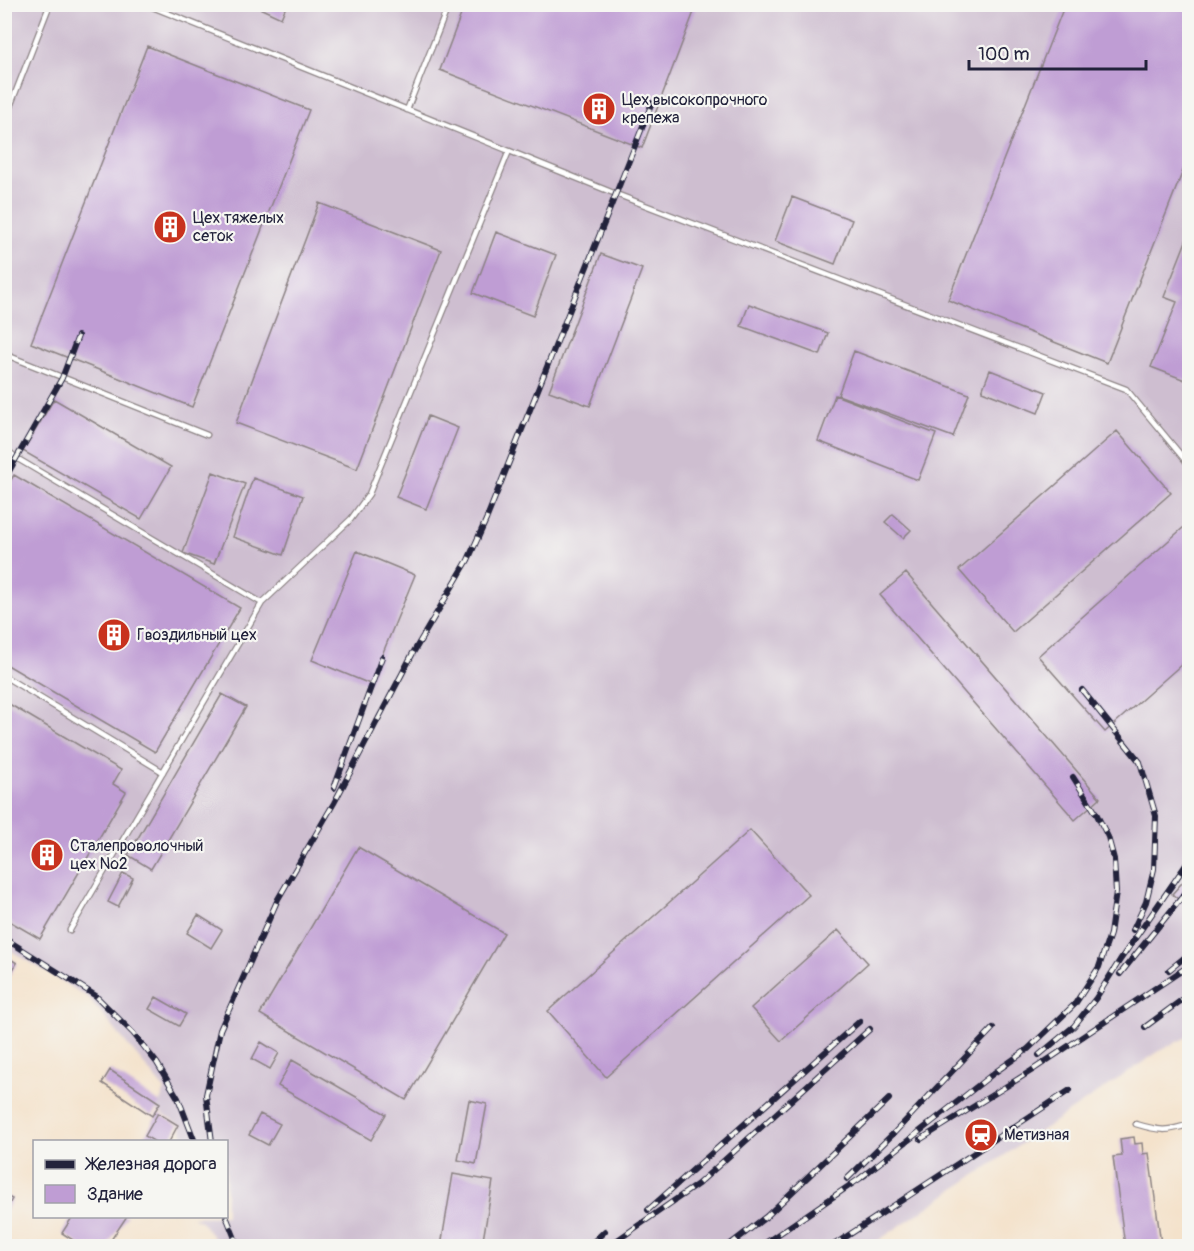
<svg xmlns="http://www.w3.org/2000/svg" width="1194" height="1251" viewBox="0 0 1194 1251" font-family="Pangolin,sans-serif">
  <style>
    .industrial { fill: #cebed0 }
    .building { fill: #bf9dd4 }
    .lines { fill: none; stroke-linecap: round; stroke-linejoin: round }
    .lane-casing { stroke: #8b8283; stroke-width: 7 }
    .lane { stroke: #fff; stroke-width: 4.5 }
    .rail-casing { stroke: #22223b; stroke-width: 6 }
    .rail { stroke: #f6f6f2; stroke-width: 4; stroke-dasharray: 11; stroke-linecap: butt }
    .labels { text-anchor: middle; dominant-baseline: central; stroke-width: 4.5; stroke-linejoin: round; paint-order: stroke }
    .poi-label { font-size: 16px; fill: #22223b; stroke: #f6f6f2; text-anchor: start }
  </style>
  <rect width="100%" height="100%" fill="#f6f6f2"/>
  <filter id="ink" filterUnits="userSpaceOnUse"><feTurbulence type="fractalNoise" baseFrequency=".0167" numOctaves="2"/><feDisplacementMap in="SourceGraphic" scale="12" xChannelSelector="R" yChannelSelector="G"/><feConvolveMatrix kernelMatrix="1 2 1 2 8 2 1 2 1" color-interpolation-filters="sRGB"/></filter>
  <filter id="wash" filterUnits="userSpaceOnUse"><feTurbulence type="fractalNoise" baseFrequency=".008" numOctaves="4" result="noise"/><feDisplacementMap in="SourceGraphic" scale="24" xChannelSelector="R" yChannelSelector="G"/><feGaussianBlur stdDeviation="1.35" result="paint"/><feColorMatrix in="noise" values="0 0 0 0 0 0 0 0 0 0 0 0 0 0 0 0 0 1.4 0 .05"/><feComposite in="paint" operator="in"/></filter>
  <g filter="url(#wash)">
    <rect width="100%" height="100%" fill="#f4e2cb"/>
    <path class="industrial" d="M13,4L1189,5V1036L1161,1050L870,1246H220L201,1221L192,1217L226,1216V1142L186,1141L180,1125L156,1110L165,1090L89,998L5,947L4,27Z"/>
    <g id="blocks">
      <path class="building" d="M251,4H287L281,18Z
        M465,4H697L642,148L440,70Z
        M1065,4H1190V153L1107,363L948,300Z
        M147,46L309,110L192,407L31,343Z
        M792,197L852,220L835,264L775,241Z
        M319,203L441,250L357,469L236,423Z
        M1190,231V382L1151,367L1177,302L1164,297Z
        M496,232L556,255L533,316L473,293Z
        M601,254L642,269L590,406L549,391Z
        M749,304L828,333L820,355L741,326Z
        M854,351L969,394L953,437L838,395Z
        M990,370L1046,392L1038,413L982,391Z
        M835,395L936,434L918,480L818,441Z
        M54,399L171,467L141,519L23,451Z
        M428,416L458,428L426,509L396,497Z
        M1117,431L1171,493L1013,632L959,570Z
        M213,472L245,484L214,564L183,553Z
        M14,475L240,608L155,752L4,663V491Z
        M253,478L303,496L283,555L233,537Z
        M893,514L911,530L903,538L885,522Z
        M1184,527L1190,533V657L1105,732L1038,656Z
        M357,551L415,575L370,684L312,660Z
        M906,573L1100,798L1075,820L880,595Z
        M222,694L246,707L151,869L128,855Z
        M4,701L121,770L113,784L126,792L40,939L4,918Z
        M750,830L809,895L606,1077L548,1011Z
        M358,847L504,933L406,1100L260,1014Z
        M123,873L133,878L118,907L108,902Z
        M1190,874V909L1172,894Z
        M198,915L222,930L211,948L187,933Z
        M838,930L868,963L781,1041L751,1008Z
        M4,955L17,963L4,984Z
        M156,997L186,1014L179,1026L149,1009Z
        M261,1042L279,1053L270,1069L252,1059Z
        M292,1060L386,1114L371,1140L278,1086Z
        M110,1070L160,1103L152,1116L102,1083Z
        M469,1100L487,1104L476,1164L458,1160Z
        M158,1113L178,1125L169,1142H155L145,1136Z
        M260,1114L280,1124L268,1145L249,1135Z
        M1134,1137L1135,1144L1142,1143L1143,1154L1149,1153L1161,1244L1151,1246H1125L1113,1157L1122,1156L1120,1139Z
        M453,1174L493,1181L482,1246H441Z
        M4,1195L12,1199L4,1213Z
        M73,1216H127L107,1246H82L62,1233Z"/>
    </g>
  </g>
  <g filter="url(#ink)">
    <use href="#blocks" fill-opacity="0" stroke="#8b8283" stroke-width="1.5"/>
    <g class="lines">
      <defs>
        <path id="lane" d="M145,4L616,194L1126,389L1190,466
          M407,110L449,4
          M4,122L50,4
          M4,354L207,435
          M4,443L8,451L18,459L262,603
          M4,676L163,772
          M70,930L262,603L351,519L369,494L509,151
          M1136,1124C1159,1131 1167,1132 1190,1124"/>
      </defs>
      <use href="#lane" class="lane-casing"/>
      <use href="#lane" class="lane"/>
      <defs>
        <path id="rail" d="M4,480L62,378L78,336
          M1082,690L1140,762L1156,816L1154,869L1146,902L1133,930
          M334,788L382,657
          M4,938L96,996L133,1033L157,1063L178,1098L195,1142
          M1169,970L1190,953
          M1120,974L1187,891
          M1145,1027L1190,994
          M1039,1055L1074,1026L1096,998L1120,960L1190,859
          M921,1139L1031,1071L1190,965
          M212,1142L206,1095L220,1030L278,899L334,803L413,653L468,560L486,520L652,103
          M847,1179L894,1133L993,1028
          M859,1179L994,1073L1028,1049L1075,1004L1099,967L1110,934L1116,892L1114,859L1108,837L1096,813L1073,777
          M648,1210L860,1021
          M226,1216L238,1246
          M589,1246L605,1231
          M609,1246L698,1184L870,1029
          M728,1246L767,1216L889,1099
          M761,1246L865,1175
          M832,1246L1070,1090"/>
      </defs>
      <use href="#rail" class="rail-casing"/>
      <use href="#rail" class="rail"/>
    </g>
  </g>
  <defs>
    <symbol id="building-disc" viewBox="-11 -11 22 22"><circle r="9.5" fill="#c8321e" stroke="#f6f6f2"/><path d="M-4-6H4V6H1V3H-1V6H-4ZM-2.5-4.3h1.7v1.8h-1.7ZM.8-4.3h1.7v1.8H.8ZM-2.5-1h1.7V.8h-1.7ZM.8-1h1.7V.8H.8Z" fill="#fff"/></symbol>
    <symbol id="station-disc" viewBox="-11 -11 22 22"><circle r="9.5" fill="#c8321e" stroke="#f6f6f2"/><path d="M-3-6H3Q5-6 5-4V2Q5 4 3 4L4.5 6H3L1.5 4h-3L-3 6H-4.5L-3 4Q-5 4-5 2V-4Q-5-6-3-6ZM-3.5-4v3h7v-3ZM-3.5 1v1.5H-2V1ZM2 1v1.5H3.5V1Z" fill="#fff"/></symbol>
  </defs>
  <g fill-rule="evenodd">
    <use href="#building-disc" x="580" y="90" width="38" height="38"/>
    <use href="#building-disc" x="151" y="208" width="38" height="38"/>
    <use href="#building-disc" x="95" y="616" width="38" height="38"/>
    <use href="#building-disc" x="28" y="836" width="38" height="38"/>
    <use href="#station-disc" x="962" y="1116" width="38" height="38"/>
  </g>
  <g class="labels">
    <g class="poi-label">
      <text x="622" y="100">Цех высокопрочного<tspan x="622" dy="18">крепежа</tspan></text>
      <text x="193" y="218">Цех тяжелых<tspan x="193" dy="18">сеток</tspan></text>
      <text x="137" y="635">Гвоздильный цех</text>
      <text x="70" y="846">Сталепроволочный<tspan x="70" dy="18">цех №2</tspan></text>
      <text x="1004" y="1135">Метизная</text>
    </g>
  </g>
  <rect width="1194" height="1251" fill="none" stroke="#f6f6f2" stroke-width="24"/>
  <rect x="33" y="1140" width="195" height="78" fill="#f6f6f2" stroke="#a1a1a9" stroke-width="1.5"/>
  <rect x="45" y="1160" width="30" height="9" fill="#22223b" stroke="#a1a1a9" stroke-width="1.5"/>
  <text x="87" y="1170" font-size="18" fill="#22223b">Железная дорога</text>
  <rect x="45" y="1185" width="30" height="18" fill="#bf9dd4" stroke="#a1a1a9" stroke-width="1.5"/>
  <text x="87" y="1200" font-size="18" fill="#22223b">Здание</text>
  <path d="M969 60v9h177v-9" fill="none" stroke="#22223b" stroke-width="3"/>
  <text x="978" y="60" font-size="18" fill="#22223b" stroke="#f6f6f2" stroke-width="4.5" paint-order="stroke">100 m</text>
</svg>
